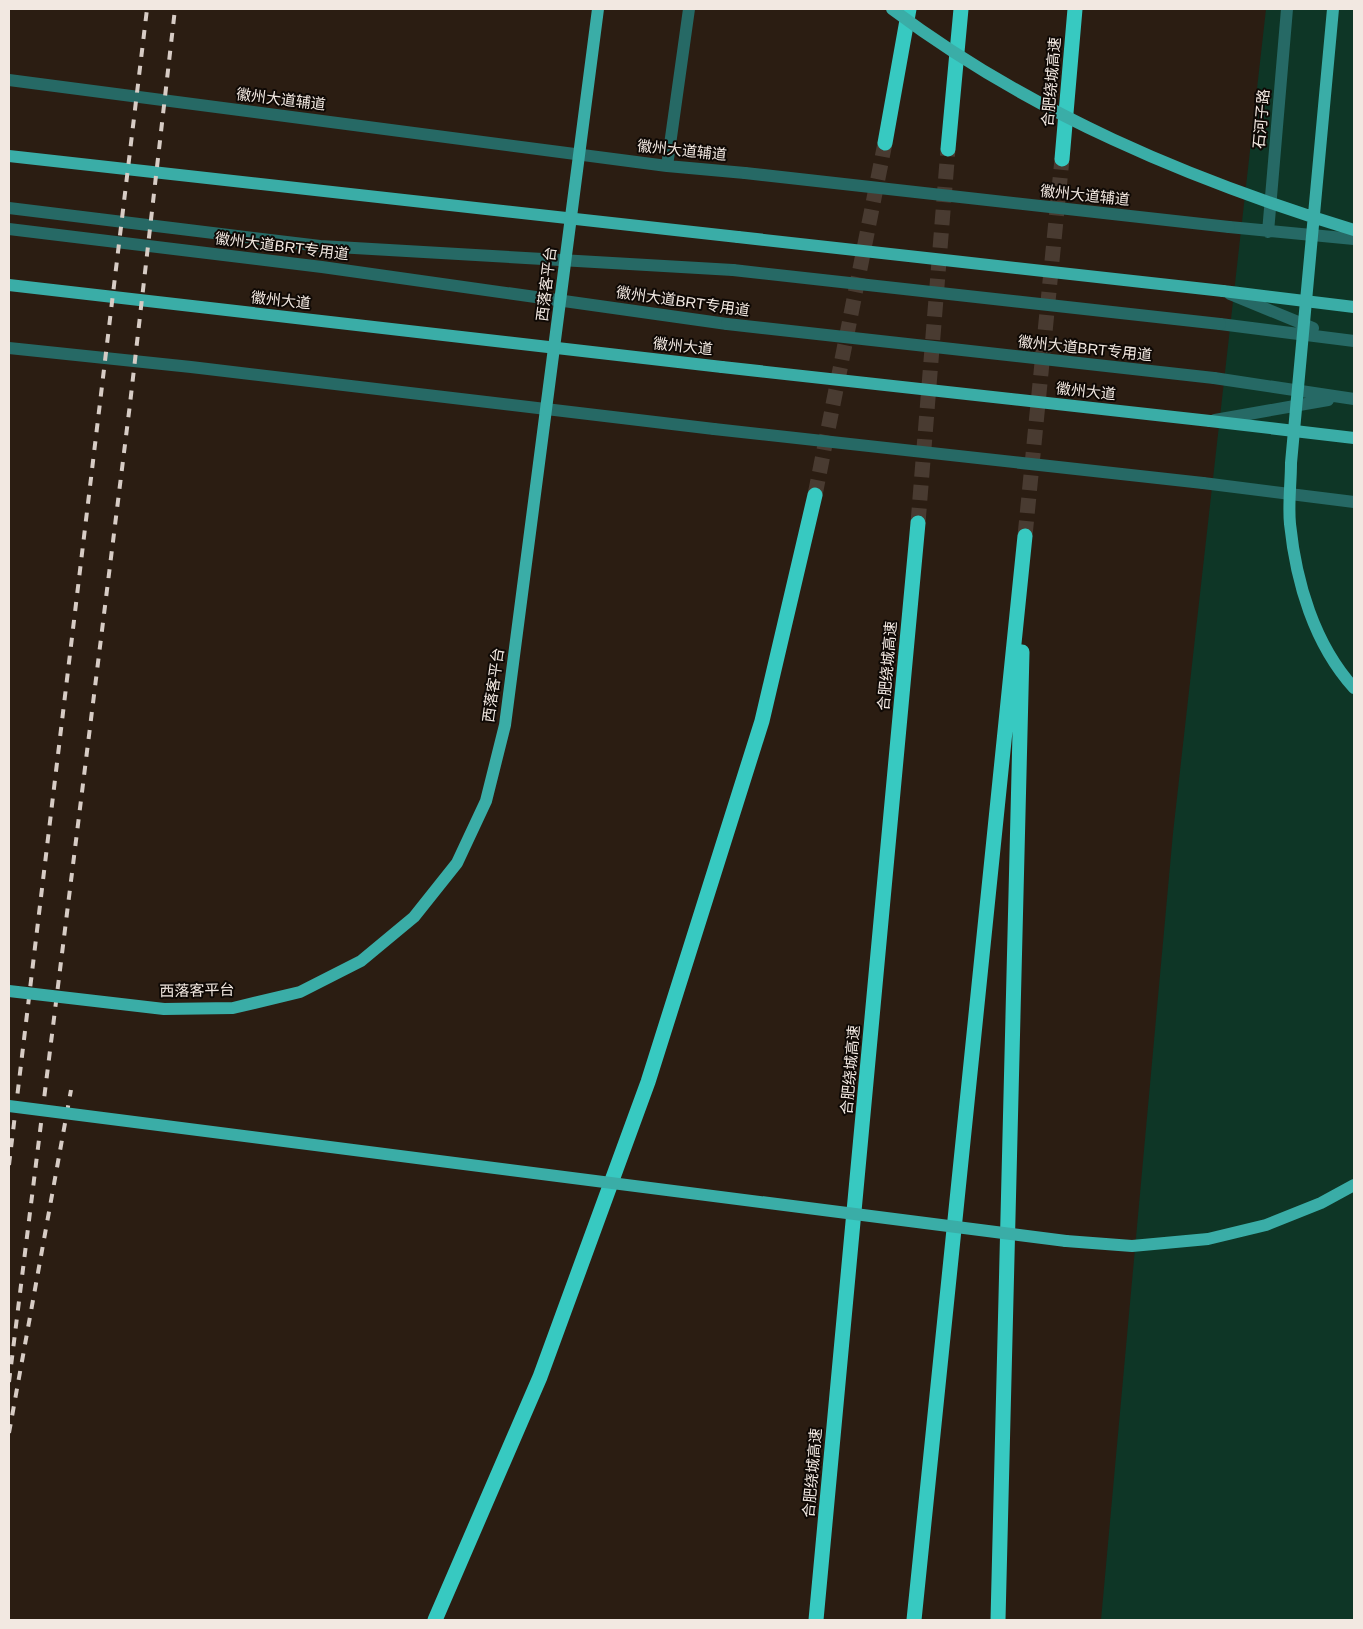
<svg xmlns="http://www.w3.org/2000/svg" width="1363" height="1629" viewBox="0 0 1363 1629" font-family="Arial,'Noto Sans SC',sans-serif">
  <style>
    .green { fill: #0e3626 }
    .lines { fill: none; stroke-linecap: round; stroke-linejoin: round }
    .highway-tunnel { stroke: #493b31; stroke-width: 15; stroke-dasharray: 15 8; stroke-linecap: butt }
    .minor { stroke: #266965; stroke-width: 12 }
    .major { stroke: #3aada7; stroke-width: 12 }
    .highway { stroke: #37c9c1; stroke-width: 15 }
    .rail { stroke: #d7ccc5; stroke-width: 4; stroke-dasharray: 9 9; stroke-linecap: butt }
    .minor-bridge { stroke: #266965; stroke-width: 12 }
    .major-bridge { stroke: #3aada7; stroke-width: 12 }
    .labels { text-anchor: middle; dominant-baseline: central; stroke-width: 4; stroke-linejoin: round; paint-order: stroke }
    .street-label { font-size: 15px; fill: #f2e8e1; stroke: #0f0905 }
  </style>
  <rect width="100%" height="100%" fill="#2b1d12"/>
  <path class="green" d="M1266,9H1354V1620H1101L1173,833Z"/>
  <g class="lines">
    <path class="highway-tunnel" d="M815,495L885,143
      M918,523L948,149
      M1025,536L1062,159"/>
    <path class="minor" d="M9,80L667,166L745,173
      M667,166L689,9
      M9,208L320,246L733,270
      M1229,227L1354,239
      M9,229L322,267L727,324
      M1268,232L1287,9
      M1230,294L1313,328
      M1220,324L1354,341
      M9,348L191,367L714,429
      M1214,378L1354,399
      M1215,420L1328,400
      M1203,483L1354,502"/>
    <path class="major" d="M9,156L738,237
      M9,285L722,367
      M1223,291L1354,307
      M1210,421L1354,438
      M1066,1241L1132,1246L1208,1239L1266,1225L1321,1203L1354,1185"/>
    <path class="highway" d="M885,143L909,9
      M948,149L961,9
      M1062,159L1075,9
      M435,1620L540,1377L648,1082L762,721L815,495
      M816,1620L918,523
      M914,1620L1025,536
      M998,1620L1022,652"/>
    <path class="rail" d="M9,1165L147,9
      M9,1382L130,404L175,9
      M9,1433L71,1090"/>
    <path class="minor-bridge" d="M745,173L1229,227
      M733,270L1220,324
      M727,324L1214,378
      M714,429L1203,483"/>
    <path class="major-bridge" d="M892,9C1029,112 1190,180 1354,230
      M1333,9L1291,463C1291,483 1288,504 1290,524C1296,582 1314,644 1354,688
      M738,237L1223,291
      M722,367L1210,421
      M9,991L164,1009L233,1008L300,992L361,961L414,917L457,863L486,801L505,725L598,9
      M9,1106L1066,1241"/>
  </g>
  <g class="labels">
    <g class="street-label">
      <text transform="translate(1051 82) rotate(-85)">合肥绕城高速</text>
      <text transform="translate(281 99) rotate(7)">徽州大道辅道</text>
      <text transform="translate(1261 119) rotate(-85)">石河子路</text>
      <text transform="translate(682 150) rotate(6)">徽州大道辅道</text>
      <text transform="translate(1085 195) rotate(6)">徽州大道辅道</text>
      <text transform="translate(282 246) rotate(7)">徽州大道BRT专用道</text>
      <text transform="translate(546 284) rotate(-83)">西落客平台</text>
      <text transform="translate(281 300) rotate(6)">徽州大道</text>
      <text transform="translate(683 301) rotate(8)">徽州大道BRT专用道</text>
      <text transform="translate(683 346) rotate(6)">徽州大道</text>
      <text transform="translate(1085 348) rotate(6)">徽州大道BRT专用道</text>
      <text transform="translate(1086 391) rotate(6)">徽州大道</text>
      <text transform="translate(887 666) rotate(-85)">合肥绕城高速</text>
      <text transform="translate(493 685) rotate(-82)">西落客平台</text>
      <text transform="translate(197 990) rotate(-1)">西落客平台</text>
      <text transform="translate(850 1070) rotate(-85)">合肥绕城高速</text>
      <text transform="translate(812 1473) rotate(-85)">合肥绕城高速</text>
    </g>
  </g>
  <rect width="1363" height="1629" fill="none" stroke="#f2e8e1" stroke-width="20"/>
</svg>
